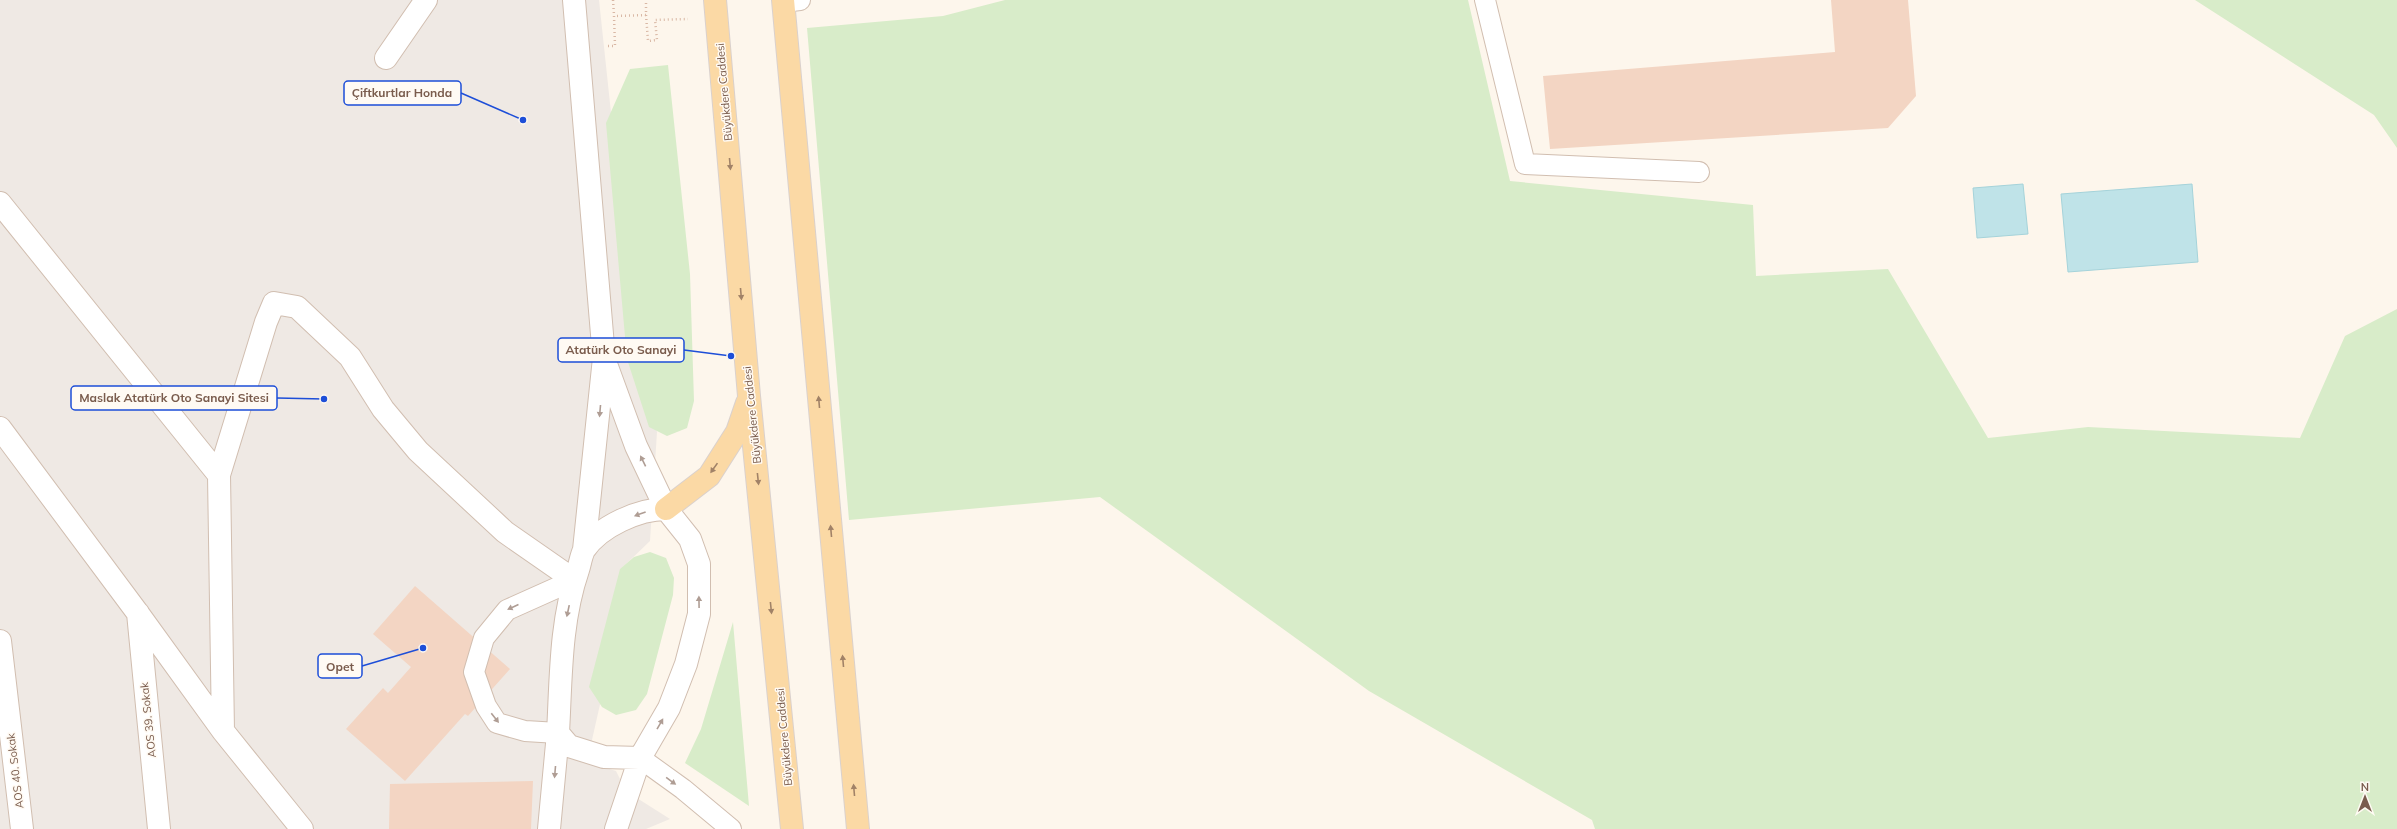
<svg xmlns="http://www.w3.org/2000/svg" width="2397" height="829" viewBox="0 0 2397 829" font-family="Mulish,sans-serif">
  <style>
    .industrial { fill: #efe9e4 }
    .green { fill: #d8ecc9 }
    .water { fill: #bfe3e8; stroke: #a5d3da }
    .building { fill: #f3d5c3 }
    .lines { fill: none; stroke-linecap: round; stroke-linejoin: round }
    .lane-casing { stroke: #d1beb0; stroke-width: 22 }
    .street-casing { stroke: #d1beb0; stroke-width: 24 }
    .primary-casing { stroke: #dad1cd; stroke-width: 24 }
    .path { stroke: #d9b8a5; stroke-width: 2.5; stroke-dasharray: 1 3; stroke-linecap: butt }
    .lane { stroke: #fff; stroke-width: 20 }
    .street { stroke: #fff; stroke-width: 22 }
    .primary { stroke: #fbd9a5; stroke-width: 22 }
    .oneway { fill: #a18267 }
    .oneway2 { fill: #af9d94 }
    .labels { text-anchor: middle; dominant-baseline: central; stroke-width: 3; stroke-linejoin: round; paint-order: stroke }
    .street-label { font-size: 11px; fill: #7a5c4d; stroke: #fffaf3 }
    .leader { fill: none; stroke: #1d4ed8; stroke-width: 1.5 }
    .callout-dot { fill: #1d4ed8; stroke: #fffaf3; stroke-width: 1.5 }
    .callout { fill: #fffaf3; stroke: #1d4ed8; stroke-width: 1.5 }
    .callout-label { font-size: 12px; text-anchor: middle; font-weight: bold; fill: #7a5c4d }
  </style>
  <rect width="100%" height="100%" fill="#fdf6ec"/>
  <path class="industrial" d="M0,0H599L638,366L657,432L650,541L623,567L601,700L587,762L616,771L620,779L618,786L670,819L646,829H0Z"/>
  <path class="green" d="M1005,0H1468L1510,181L1753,205L1756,276L1888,269L1988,438L2088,427L2300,438L2345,336L2397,309V829H1595L1592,820L1369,691L1100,497L849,520L807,28L943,16Z
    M2195,0H2397V148L2374,115Z
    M668,65L690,274L694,401L687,428L667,436L649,427L627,359L606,123L630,69Z
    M650,552L666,558L674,578L673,595L647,694L636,710L616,715L602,707L589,687L620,569L634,557Z
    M733,622L749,806L685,763L701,729Z"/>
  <path class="water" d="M2023,184L2028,234L1977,238L1973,188Z
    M2192,184L2198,262L2068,272L2061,194Z"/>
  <path class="building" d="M1831,0H1908L1916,96L1888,128L1550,149L1543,76L1835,52Z
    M415,586L510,669L468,716L465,714L405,781L346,729L383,688L388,693L411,667L373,634Z
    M533,781L531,829H389L390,784Z"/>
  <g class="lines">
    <defs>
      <path id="lane" d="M1485,0L1525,164L1699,172
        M783,2L800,0
        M558,733L525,731L497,723L486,706L474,672L484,638L507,610L574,580
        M640,758L683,789L731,829"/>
      <path id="street" d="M574,0L604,358L584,550
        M386,58L426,0
        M0,203L219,475
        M606,364L636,446L666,509
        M0,428L137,612L223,731L302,829
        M138,613L159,829
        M0,641L22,829
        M223,731L219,475L266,322L274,303L297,307L350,357L383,409L418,451L505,532L574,580
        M549,829L558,733
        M616,829L640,758L669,708L686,664L699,614V564L690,539L666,509C639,509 600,526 584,550C581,556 580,564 578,570C560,622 561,679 558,733L569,746L604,757L640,758"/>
      <path id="primary" d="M715,0L749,396L792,829
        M783,0L858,829
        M666,509L709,476L737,432L747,403"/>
    </defs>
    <use href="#lane" class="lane-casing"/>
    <use href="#street" class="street-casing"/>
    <use href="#primary" class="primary-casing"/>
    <path class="path" d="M613,0L614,15
      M646,15L648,41L657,40L655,20L688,19
      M608,46H615L614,16L646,15V0"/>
    <use href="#lane" class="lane"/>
    <use href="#street" class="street"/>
    <use href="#primary" class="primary"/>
  </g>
  <defs><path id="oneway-solid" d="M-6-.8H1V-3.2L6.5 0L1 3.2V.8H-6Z"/></defs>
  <g class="oneway">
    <use href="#oneway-solid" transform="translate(730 164) rotate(85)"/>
    <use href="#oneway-solid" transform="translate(741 294) rotate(85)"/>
    <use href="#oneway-solid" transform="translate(819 402) rotate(-95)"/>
    <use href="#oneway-solid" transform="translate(714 468) rotate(125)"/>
    <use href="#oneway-solid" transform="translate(758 479) rotate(84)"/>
    <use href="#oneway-solid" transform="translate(831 531) rotate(-95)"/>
    <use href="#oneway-solid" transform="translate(771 608) rotate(84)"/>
    <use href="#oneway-solid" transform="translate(843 661) rotate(-95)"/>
    <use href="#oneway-solid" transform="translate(854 790) rotate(-95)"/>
  </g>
  <g class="oneway2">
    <use href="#oneway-solid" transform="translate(600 411) rotate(95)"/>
    <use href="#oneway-solid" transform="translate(643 461) rotate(-116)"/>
    <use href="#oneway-solid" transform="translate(640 514) rotate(160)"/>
    <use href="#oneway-solid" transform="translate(699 602) rotate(-91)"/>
    <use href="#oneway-solid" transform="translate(513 607) rotate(156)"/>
    <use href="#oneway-solid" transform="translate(568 611) rotate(102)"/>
    <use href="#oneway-solid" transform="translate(495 718) rotate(52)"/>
    <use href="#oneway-solid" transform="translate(660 724) rotate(-60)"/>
    <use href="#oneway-solid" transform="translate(555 772) rotate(95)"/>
    <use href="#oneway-solid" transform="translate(671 781) rotate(36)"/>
  </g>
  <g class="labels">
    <g class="street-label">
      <text transform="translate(724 92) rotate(-95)">Büyükdere Caddesi</text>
      <text transform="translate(752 415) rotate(-96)">Büyükdere Caddesi</text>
      <text transform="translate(148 720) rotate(-96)">AOS 39. Sokak</text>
      <text transform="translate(784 737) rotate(-95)">Büyükdere Caddesi</text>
      <text transform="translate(15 771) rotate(-97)">AOS 40. Sokak</text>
    </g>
  </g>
  <path class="leader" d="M523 120L461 93M731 356L684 350M324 399L277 398M423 648L362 666"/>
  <g class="callout-dot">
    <circle cx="523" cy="120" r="4"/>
    <circle cx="731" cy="356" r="4"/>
    <circle cx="324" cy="399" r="4"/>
    <circle cx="423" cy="648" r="4"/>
  </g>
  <g class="callout">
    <rect x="344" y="81" width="117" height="24" rx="4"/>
    <rect x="558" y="338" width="126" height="24" rx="4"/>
    <rect x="71" y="386" width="206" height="24" rx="4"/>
    <rect x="318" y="654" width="44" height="24" rx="4"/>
  </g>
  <g class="callout-label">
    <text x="402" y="97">Çiftkurtlar Honda</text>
    <text x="621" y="354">Atatürk Oto Sanayi</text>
    <text x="174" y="402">Maslak Atatürk Oto Sanayi Sitesi</text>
    <text x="340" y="671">Opet</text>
  </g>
  <g transform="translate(2365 797)" stroke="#fffaf3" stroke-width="3" paint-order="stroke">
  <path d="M0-3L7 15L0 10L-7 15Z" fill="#7a5c4d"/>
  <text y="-6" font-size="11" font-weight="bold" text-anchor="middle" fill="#7a5c4d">N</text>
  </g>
</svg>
